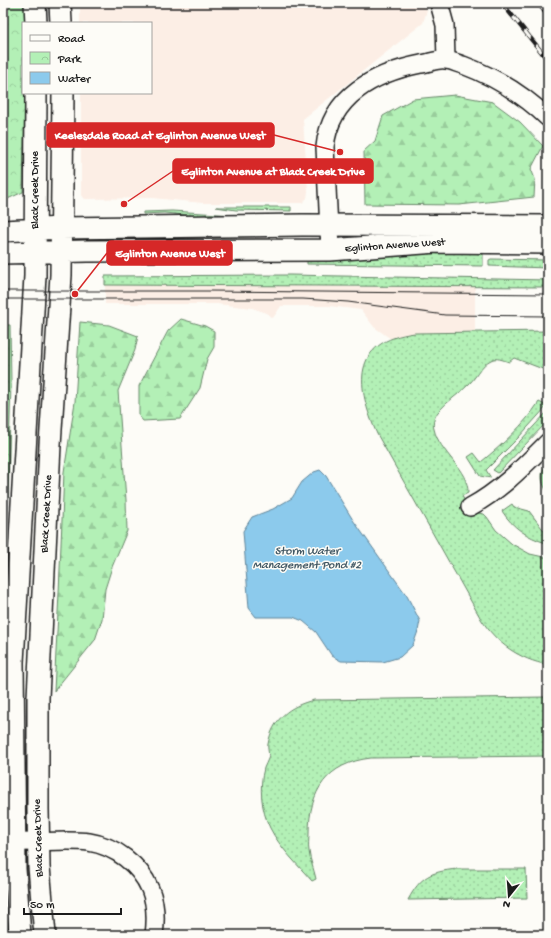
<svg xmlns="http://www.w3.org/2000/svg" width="551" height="938" viewBox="0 0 551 938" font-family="'Gochi Hand',sans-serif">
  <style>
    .built { fill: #fceee5 }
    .grass { fill: url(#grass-dots); stroke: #688669 }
    .forest { fill: url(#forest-firs); stroke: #688669 }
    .park { fill: url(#park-crowns); stroke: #688669 }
    .water { fill: #8ccaec; stroke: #5f8499 }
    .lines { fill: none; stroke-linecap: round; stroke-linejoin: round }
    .minor-casing { stroke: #1c1c1c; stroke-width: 20 }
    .major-casing { stroke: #1c1c1c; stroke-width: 24 }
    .minor { stroke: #fdfcf7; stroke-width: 17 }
    .major { stroke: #fdfcf7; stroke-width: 21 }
    .tram { stroke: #1c1c1c; stroke-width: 1 }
    .rail-casing { stroke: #1c1c1c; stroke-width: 4.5 }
    .rail { stroke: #fdfcf7; stroke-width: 3; stroke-dasharray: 9; stroke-linecap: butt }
    .labels { text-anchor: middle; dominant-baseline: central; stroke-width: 3; stroke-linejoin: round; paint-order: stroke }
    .street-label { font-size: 11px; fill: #1c1c1c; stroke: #fdfcf7 }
    .water-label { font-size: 12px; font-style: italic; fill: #435965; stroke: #fdfcf7 }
    .leader { fill: none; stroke: #d62828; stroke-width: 1.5 }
    .callout-dot { fill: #d62828; stroke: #fdfcf7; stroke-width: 1.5 }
    .callout { fill: #d62828; stroke: #d62828; stroke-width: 1.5 }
    .callout-label { font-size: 12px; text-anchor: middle; font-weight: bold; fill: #fff }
  </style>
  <defs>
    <pattern id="grass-dots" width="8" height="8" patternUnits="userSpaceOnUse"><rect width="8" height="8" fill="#b3f0b6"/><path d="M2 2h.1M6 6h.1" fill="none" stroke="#99cd9c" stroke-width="1.8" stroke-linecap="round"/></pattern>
    <pattern id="forest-firs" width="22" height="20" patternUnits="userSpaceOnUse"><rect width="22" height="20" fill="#b3f0b6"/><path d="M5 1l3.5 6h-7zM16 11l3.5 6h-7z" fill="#99cd9c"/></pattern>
    <pattern id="park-crowns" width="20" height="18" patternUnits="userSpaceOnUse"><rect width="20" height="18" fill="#b3f0b6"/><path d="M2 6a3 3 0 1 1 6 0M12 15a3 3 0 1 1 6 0" fill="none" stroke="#99cd9c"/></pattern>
  </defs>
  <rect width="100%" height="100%" fill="#fdfcf7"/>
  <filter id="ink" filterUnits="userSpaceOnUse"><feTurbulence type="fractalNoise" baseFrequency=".025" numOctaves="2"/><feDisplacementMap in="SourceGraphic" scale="8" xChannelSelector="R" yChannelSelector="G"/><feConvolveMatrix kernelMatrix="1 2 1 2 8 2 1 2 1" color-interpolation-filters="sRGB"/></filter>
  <g filter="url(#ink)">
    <path class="built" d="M80,3H421L427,10L423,23L303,119L308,191L307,198L302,203H203L152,198L85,199L81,195V93H151V23H80Z
      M105,285L475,287V332L415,333L402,335L391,339L374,327L361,310L329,306H281L273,318L267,313L252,308L217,304H105Z"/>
    <path class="grass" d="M216,207H291V211L236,210Z
      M172,211L250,216L219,218L164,213L143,214V212Z
      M442,249L483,254V266L307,264V258Z
      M491,259L548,260V268L489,266V260Z
      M290,275L548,280V287L105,285V276Z
      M548,331V371L514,358L509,362C503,360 496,357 491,360C482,364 477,376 470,383C461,393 447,401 438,412C435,416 432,423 434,429C439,452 469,470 468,493L462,496L473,516L478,513L484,514L487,517L496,530L512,544L530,554L548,558V665C519,659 497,644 481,619L377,434C356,387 350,341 415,333Z
      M539,402L547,406L518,438L486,470L491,478L480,476L468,457L474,453L481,462C503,444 523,426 539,402Z
      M548,411V420L546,423L498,473L493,470Z
      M548,463V493C541,483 539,472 548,463Z
      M512,504L514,507L529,511L548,536V542L546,543C527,537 513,528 502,511Z
      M548,697V756L371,758C327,763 309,791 309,833C309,839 308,846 309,851C310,861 314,869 316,879L312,881C297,864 280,848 270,828C261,810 259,787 264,768C265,765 267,762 268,759C270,755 267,749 268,744C273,719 289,706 314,700Z
      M457,869H526L527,898L408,900C421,876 430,872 457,869Z"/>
    <path class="forest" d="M455,95L493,102L520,122L543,146L531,169L535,179L534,197L459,205L365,204L364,151L375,141L383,116L413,99Z
      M181,319L205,326L214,331V347L207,359L200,388L180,419L143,421L139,416V386L168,331Z
      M80,322L109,325L138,336L135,350L118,391L126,500L127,531L112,567L105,589L102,619L95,640L54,691L59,593L64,472L75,402Z"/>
    <path class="park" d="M3,3H26L27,23H23V93H25L23,192L3,201Z
      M3,325H10L11,384L3,656Z"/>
    <path class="water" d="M320,470L326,476L353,520L407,596L420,621L418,631L413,645L400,657L383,662L341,661L332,656L316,632L303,621L293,617H256L249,608L243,531L252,517L273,509L292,498L302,482L314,472Z"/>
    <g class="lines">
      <defs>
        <path id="minor" d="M439,3L445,25L446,60
          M330,250L325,147C330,96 375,73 421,64C429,63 438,59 445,60C451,60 458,64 463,65C495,77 523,94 548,118
          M470,507C500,491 524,466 548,442
          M15,842C39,843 65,839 89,842C115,846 140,865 150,889C156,904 156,920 154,935"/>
        <path id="major" d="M35,3L36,23
          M60,3L61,23
          M3,231L61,228L302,225L548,226
          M3,253L87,251L330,250L437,242L548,243
          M20,935L15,869L13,662L35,276L36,93
          M45,935L39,867L38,809V698L50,445L61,275L63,93"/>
      </defs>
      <use href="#minor" class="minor-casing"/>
      <use href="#major" class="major-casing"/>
      <use href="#minor" class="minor"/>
      <use href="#major" class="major"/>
      <path class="tram" d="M3,291H207L548,294
        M3,299H303L348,302L445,315L548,316"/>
      <defs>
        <path id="rail" d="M502,3L548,60
          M538,3L548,16
          M547,3L548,4"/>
      </defs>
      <use href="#rail" class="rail-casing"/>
      <use href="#rail" class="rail"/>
    </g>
  </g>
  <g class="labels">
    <g class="street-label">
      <text transform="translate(36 190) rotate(-90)">Black Creek Drive</text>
      <text transform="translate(395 246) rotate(-4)">Eglinton Avenue West</text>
      <text transform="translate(47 514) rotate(-87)">Black Creek Drive</text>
      <text transform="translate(39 838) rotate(-92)">Black Creek Drive</text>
    </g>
    <g class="water-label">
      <text x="307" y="552">Storm Water<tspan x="307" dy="14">Management Pond #2</tspan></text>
    </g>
  </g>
  <path class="leader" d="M340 152L274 135M124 204L173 171M75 294L107 253"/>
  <g class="callout-dot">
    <circle cx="340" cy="152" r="4"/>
    <circle cx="124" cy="204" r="4"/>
    <circle cx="75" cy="294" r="4"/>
  </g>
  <g class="callout">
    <rect x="47" y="123" width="227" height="24" rx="4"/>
    <rect x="173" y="159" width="200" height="24" rx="4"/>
    <rect x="107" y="241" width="125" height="24" rx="4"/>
  </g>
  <g class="callout-label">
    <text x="160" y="139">Keelesdale Road at Eglinton Avenue West</text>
    <text x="273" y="175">Eglinton Avenue at Black Creek Drive</text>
    <text x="170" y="257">Eglinton Avenue West</text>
  </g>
  <rect width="551" height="938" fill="none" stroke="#fdfcf7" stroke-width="16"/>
  <rect x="8" y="8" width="535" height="922" fill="none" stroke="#1c1c1c" stroke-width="1.5" filter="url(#ink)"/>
  <rect x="22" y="22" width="130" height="72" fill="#fdfcf7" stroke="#a3a29f"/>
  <rect x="30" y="35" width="20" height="6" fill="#fdfcf7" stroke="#a3a29f"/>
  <text x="58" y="42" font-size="12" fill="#1c1c1c">Road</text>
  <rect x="30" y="52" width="20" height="12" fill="url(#park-crowns)" stroke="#a3a29f"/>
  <text x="58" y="62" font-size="12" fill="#1c1c1c">Park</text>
  <rect x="30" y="72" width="20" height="12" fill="#8ccaec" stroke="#a3a29f"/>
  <text x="58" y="82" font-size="12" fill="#1c1c1c">Water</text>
  <g transform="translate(509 896) rotate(197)" stroke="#fdfcf7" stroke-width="3" paint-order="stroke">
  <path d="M0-3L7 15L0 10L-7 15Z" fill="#1c1c1c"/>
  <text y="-6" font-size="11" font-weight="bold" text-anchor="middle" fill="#1c1c1c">N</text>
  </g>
  <path d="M24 908v6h97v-6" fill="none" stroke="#1c1c1c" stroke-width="2"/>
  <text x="30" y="908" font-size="12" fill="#1c1c1c" stroke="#fdfcf7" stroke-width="3" paint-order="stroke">50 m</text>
</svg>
